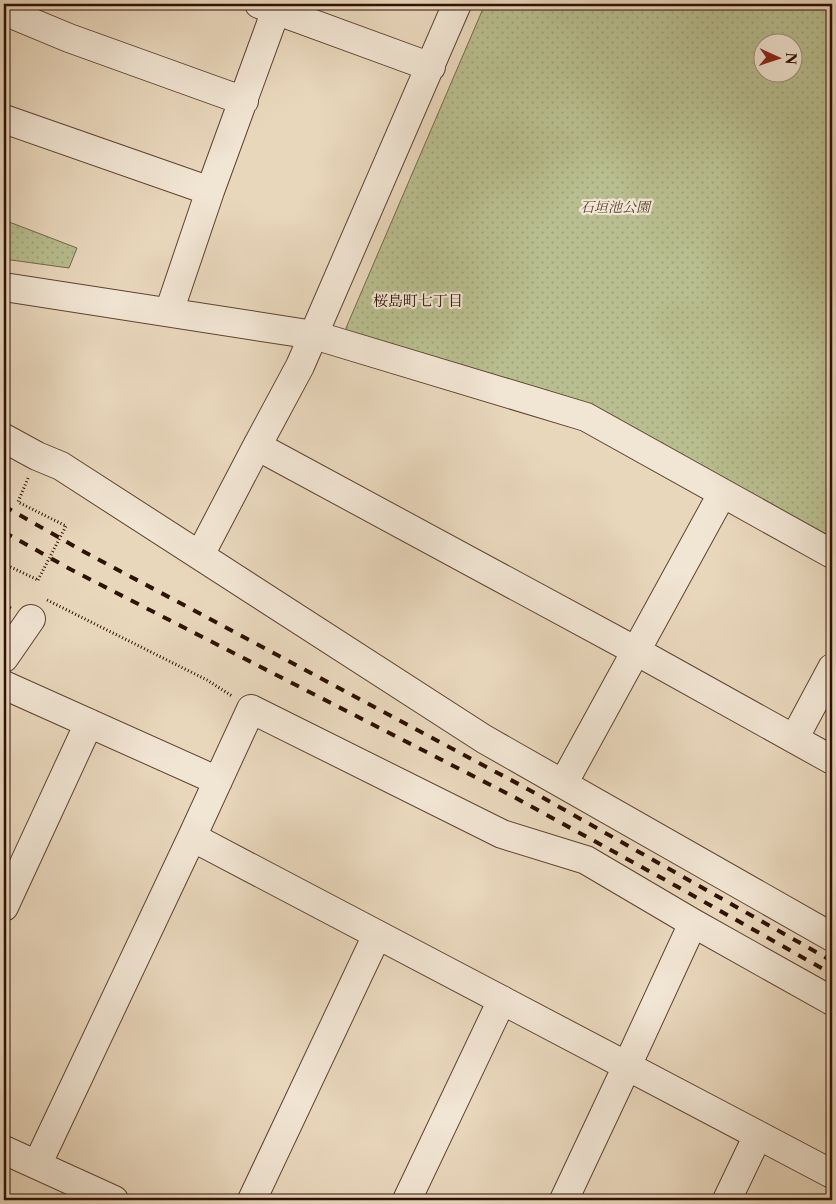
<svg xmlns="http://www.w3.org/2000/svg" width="836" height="1204" viewBox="0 0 836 1204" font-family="'Libre Caslon Text','Noto Serif JP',serif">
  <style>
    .park { fill: url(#park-dots); stroke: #746849; fill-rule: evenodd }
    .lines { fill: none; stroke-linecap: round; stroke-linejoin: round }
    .minor-casing { stroke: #5e4231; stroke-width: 30 }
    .path { stroke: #2f1103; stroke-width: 3; stroke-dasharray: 1 2.5; stroke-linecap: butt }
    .minor { stroke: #f1e5d3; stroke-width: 28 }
    .rail { stroke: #2f1103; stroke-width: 4; stroke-dasharray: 9 9; stroke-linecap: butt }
    .path-bridge { stroke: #2f1103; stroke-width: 3; stroke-dasharray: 1 2.5; stroke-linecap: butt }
    .labels { text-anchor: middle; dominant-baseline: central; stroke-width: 4.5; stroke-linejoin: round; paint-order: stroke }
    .park-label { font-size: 14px; font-style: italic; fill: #58452d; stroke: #f1e5d3 }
    .neighbourhood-label { font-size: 15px; fill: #2f1103; stroke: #f1e5d3 }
  </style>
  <defs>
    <pattern id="park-dots" width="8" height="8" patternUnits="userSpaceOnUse" patternTransform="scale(1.25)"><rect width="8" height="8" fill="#b8be8f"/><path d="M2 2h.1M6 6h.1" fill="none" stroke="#9ea27a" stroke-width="1.8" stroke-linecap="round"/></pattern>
  </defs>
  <rect width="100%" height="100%" fill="#e9d7bc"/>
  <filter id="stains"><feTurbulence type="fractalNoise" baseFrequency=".004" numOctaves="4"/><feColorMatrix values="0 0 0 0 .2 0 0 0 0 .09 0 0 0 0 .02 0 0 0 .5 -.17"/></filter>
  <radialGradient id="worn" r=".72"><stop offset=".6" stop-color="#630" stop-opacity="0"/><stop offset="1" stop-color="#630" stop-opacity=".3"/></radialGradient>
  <path class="park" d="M485,4H832V543L589,407L350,343L346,328ZM764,42H794V72H764Z
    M4,220L77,248L69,268L4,259Z"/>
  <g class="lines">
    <defs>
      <path id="minor" d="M259,4L431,67
        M4,11L69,38L244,101
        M4,119L210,191
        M4,287L314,335L586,417L832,554
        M169,312L210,191L276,10
        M4,438L37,456L61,466L484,739L832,937
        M257,446L636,651L832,760
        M200,555L257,446L300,366L457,4
        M4,658L31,619
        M4,685L218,781
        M794,739L832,668
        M563,784L722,494
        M192,837L832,1174
        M4,907L89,723
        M4,1150L114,1200
        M37,1165L192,837L251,709L502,834L586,860L693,923L832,1001
        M252,1200L377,935
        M407,1200L502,1000
        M564,1200L627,1066L693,923
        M727,1200L758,1135"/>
    </defs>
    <use href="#minor" class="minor-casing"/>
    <path class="path" d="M28,478L18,502L66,526
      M4,564L38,580
      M47,600L207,680L232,696
      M4,604L11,608"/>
    <use href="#minor" class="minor"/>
    <path class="rail" d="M4,506L79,549L524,787L832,961
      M4,532L70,569L514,797L669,882L832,974"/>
    <path class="path-bridge" d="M38,580L66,526"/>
  </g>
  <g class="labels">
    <g class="park-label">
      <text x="615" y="207">石垣池公園</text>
    </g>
    <g class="neighbourhood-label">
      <text x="418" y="300">桜島町七丁目</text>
    </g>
  </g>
  <rect width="836" height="1204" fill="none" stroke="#e9d7bc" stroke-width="20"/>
  <rect x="5" y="5" width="826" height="1194" fill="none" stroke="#2f1103" stroke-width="2.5"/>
  <rect x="10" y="10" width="816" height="1184" fill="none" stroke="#2f1103"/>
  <g transform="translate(778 58) rotate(93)"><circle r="24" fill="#f1e5d3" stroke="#a39080"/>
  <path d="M0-4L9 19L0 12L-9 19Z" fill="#8f2418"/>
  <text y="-8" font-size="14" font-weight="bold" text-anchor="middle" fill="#2f1103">N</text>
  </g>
  <rect width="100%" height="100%" filter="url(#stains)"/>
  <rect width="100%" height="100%" fill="url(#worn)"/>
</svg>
